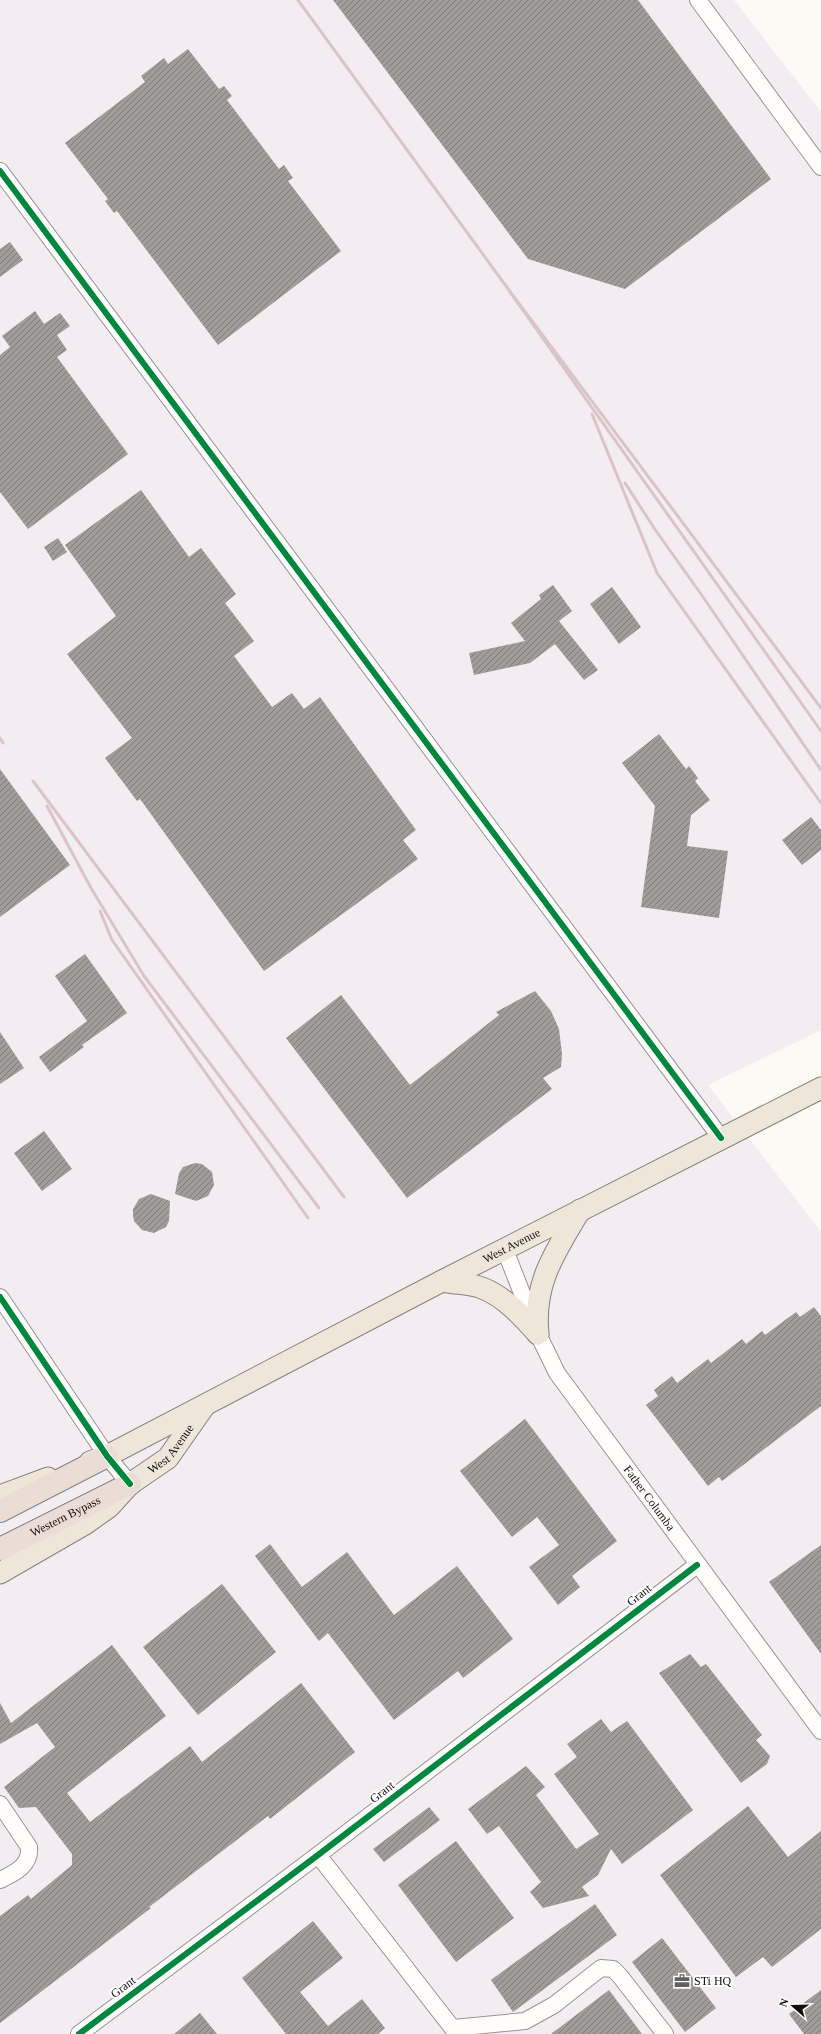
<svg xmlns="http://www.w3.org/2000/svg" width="821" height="2034" viewBox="0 0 821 2034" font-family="'Times New Roman',serif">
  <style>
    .industrial { fill: #f3edf1 }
    .building { fill: url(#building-hatch) }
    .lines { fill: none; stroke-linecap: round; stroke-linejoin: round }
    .minor-casing { stroke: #969592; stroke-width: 18 }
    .major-casing { stroke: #83827f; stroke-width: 23 }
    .highway-casing { stroke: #83827f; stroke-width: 24 }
    .minor { stroke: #fffefd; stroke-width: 16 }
    .major { stroke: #eee6d9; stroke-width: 21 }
    .highway { stroke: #ebddd5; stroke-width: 22 }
    .rail { stroke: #d9c4c7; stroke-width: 3 }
    .cycleway-casing { stroke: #fff; stroke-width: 8 }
    .cycleway { stroke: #00873e; stroke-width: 6 }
    .labels { text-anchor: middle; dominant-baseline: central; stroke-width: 4; stroke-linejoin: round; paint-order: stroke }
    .street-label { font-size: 12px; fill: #0f0f0f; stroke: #fff }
    .poi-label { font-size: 12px; fill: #0f0f0f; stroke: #fff; text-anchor: start }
  </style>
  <defs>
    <pattern id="building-hatch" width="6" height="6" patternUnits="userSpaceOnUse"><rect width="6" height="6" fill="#9f9c99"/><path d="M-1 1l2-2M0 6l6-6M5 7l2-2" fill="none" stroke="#807e7b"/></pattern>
  </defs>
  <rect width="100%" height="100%" fill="#fcfaf4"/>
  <path class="industrial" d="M0,0H734L821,112V1030L708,1085L821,1232V2034H0Z"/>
  <path class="building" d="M333,0H638L771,179L625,289L528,259Z
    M188,49L219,89L224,86L232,96L227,100L279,169L284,165L293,178L288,181L341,251L218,345L117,211L114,213L105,201L108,199L65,143L145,82L141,76L164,58L168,64Z
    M10,242L23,260L0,277V249Z
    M35,311L44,324L60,313L70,326L57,335L67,350L57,357L128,454L28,529L0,492V355L10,347L2,336Z
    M141,490L189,557L201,548L236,594L225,603L254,641L234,656L272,707L292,693L304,709L320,697L416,830L403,840L418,859L264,971L140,799L137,801L105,758L132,738L67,654L116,616L65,545Z
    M58,538L67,552L53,561L44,547Z
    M553,585L572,611L559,621L598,670L584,680L555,644L530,663L474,675L469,653L525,641L511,623L541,599L539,595Z
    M612,587L641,627L619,644L590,604Z
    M659,734L686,769L689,766L698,778L695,781L710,800L691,815L687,846L728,851L719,918L641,907L655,806L622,763Z
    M0,769L70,865L0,917Z
    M811,817L821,830V850L802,865L782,840Z
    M85,954L127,1013L82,1045L84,1047L50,1072L39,1057L87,1021L55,976Z
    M535,991L551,1011L559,1029L562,1054L561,1067L543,1078L552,1089L407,1198L286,1038L341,995L410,1085L499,1015L496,1012Z
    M0,1032L24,1068L0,1084Z
    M44,1131L72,1169L42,1191L14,1153Z
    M195,1163L202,1164L212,1172L214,1185L208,1196L196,1201L175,1194L179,1173L183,1167Z
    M151,1194L170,1201L169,1221L166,1227L154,1233L142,1230L134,1221L133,1215V1209L139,1199Z
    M814,1307L821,1316V1406L722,1481L719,1477L708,1486L646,1405L658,1396L654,1390L672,1376L677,1383L708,1359L711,1363L742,1339L746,1344L762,1331L765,1335L796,1312L800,1317Z
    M525,1419L617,1541L572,1576L580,1587L558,1605L529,1567L559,1545L537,1517L512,1537L460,1471Z
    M270,1544L302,1587L347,1552L394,1615L457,1566L513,1639L463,1678L458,1671L394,1720L328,1633L319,1641L255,1556Z
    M821,1545V1654L769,1582Z
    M222,1584L276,1652L198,1715L143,1647Z
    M112,1645L166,1716L67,1793L90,1822L190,1746L202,1762L301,1683L355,1752L270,1819L268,1816L149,1907L151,1908L0,2023V1916L28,1895L31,1899L72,1865V1854L36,1807L19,1808L4,1787L55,1747L37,1723L0,1744V1703L11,1723Z
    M690,1654L701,1667L706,1664L762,1735L756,1740L770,1756L767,1764L741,1783L659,1673Z
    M601,1719L611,1732L627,1721L693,1810L622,1864L611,1849L598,1875L582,1887L589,1896L543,1908L530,1892L541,1882L499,1826L487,1834L468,1809L526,1766L545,1787L536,1795L576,1849L599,1834L554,1774L577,1757L567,1744Z
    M748,1806L788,1857L821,1831V1929L772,1967L763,1957L736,1977L660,1875Z
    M429,1807L440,1820L384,1862L373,1849Z
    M456,1841L514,1918L456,1962L398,1885Z
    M595,1904L617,1935L513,2012L491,1980Z
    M313,1921L343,1958L300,1992L328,2026L362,1999L385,2028L378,2034H286L242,1978Z
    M662,1938L716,2008L685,2032L632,1962Z
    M609,1990L642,2034H551Z
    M821,1990V2034H804L789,2014Z
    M200,2013L217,2034H174Z"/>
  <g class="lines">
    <defs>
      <g id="minor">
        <path d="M698,0L821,167"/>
        <path d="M0,171L721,1138"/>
        <path id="s1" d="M505,1250L538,1334L557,1373L821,1731"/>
        <path d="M0,1297L107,1456L130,1484"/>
        <path d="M0,1804L29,1847C31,1865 15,1873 0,1880"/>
        <path d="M318,1855L457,2034"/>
        <path d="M453,2028L525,2021L554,2005L601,1968L613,1969L620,1976L665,2034"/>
        <path d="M79,2034L318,1855L697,1565"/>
      </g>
      <g id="major">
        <path d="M442,1281C455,1284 470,1283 482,1288C505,1297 522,1316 538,1334"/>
        <path d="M538,1334C533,1282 555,1253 580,1210"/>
        <path id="s2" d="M90,1462L107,1456L442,1281L821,1088"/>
        <path d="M0,1496L48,1478"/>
        <path id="s3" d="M0,1573L85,1524L109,1507L130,1484L168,1458L203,1408"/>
      </g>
      <g id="highway">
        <path d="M0,1511L107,1456"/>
        <path id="s4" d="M0,1549L130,1484"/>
      </g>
    </defs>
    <use href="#minor" class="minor-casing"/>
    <use href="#major" class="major-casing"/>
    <use href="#highway" class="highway-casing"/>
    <use href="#minor" class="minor"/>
    <use href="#major" class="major"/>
    <use href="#highway" class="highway"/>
    <path class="rail" d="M298,0L506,286
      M592,414L657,573L821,803
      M625,483L654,528L703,597L821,770
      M821,708L503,282L821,731
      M0,738L3,743
      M33,781L344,1197
      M47,806L91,888L144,976L319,1208
      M100,911L112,940L308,1218"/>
    <defs>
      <path id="cycleway" d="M0,171L721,1138
        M0,1297L107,1456L130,1484
        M79,2034L318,1855L697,1565"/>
    </defs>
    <use href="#cycleway" class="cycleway-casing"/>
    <use href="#cycleway" class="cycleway"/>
  </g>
  <defs>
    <symbol id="office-bare" viewBox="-9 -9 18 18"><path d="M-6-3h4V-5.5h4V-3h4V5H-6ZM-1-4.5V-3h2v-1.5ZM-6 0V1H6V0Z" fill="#62615f" stroke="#fff" stroke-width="2.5" paint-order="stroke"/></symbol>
  </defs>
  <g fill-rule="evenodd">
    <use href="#office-bare" x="671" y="1970" width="22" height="22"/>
  </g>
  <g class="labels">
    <g class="street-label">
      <text stroke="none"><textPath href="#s2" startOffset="474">West Avenue</textPath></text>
      <text stroke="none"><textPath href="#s3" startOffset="213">West Avenue</textPath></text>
      <text stroke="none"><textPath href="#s1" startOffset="289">Father Columba</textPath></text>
      <text stroke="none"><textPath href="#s4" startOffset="73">Western Bypass</textPath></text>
      <text transform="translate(639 1595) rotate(-38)">Grant</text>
      <text transform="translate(382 1792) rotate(-38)">Grant</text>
      <text transform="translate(123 1987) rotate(-37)">Grant</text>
    </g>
    <g class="poi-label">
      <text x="694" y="1981">STi HQ</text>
    </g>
  </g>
  <g transform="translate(793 2006) rotate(290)" stroke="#ffffff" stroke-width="3" paint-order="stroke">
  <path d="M0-3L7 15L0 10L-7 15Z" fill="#0f0f0f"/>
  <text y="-6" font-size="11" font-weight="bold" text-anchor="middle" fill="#0f0f0f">N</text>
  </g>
</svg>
